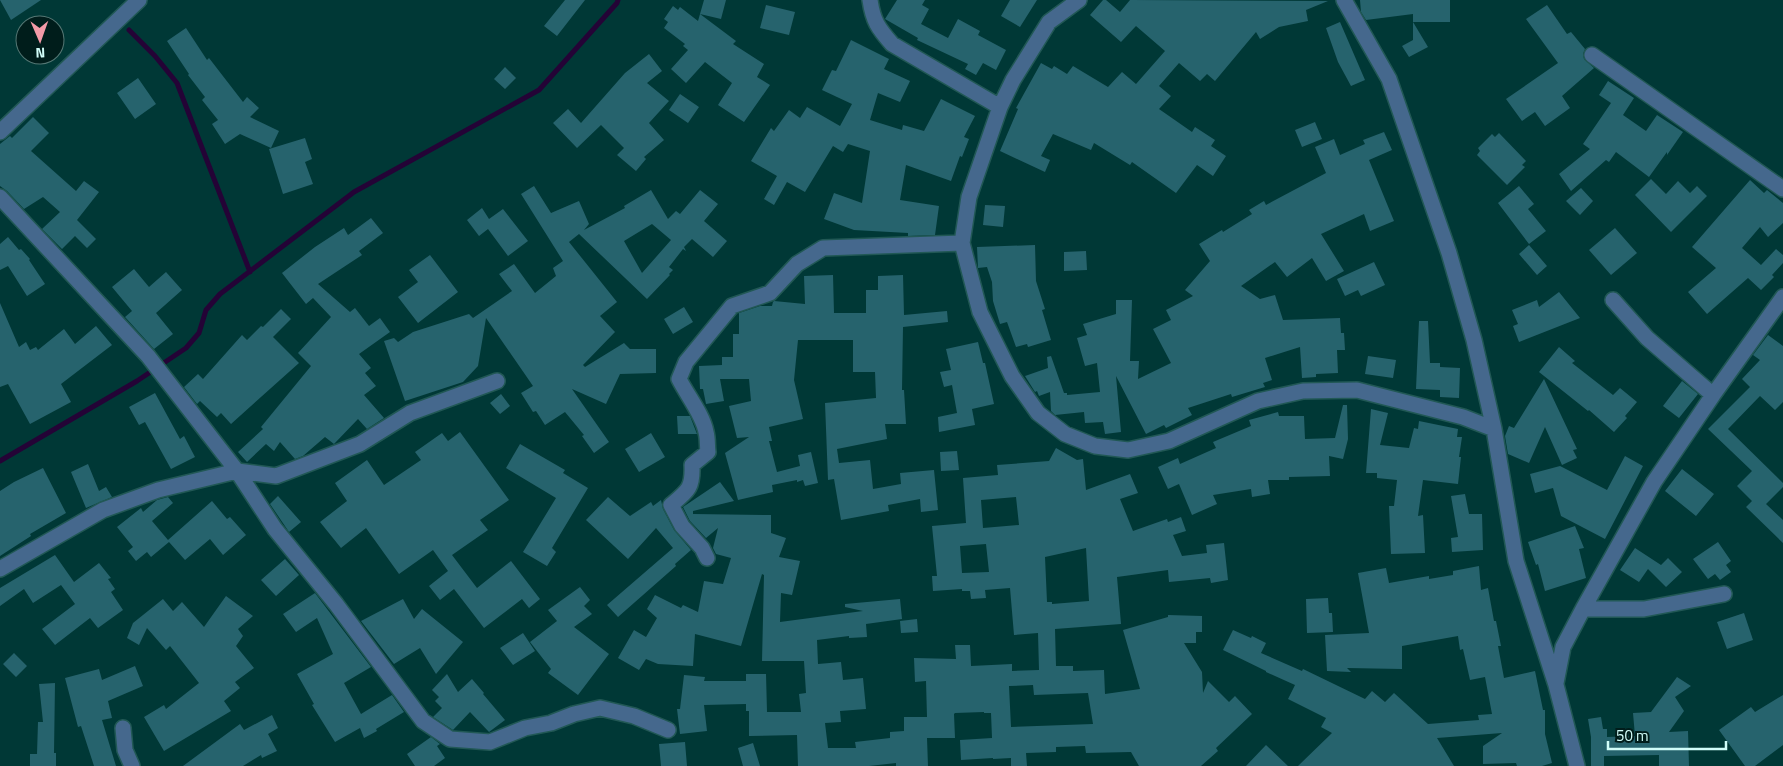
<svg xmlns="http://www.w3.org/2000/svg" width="1783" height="766" viewBox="0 0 1783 766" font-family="'Titillium Web',sans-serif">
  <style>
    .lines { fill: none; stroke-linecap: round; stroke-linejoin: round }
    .stream { stroke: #240336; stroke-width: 5 }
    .building { fill: #26636d; fill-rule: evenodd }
    .minor-casing { stroke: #215855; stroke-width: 18 }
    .minor { stroke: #45688d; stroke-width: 15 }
  </style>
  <rect width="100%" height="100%" fill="#003836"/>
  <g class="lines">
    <path class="stream" d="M129,30L155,56L177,83L250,272
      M0,461L137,381L186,348L199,333L206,310L220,294L354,192L539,90L617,3L618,0"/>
  </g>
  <path class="building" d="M0,0H41L11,20Z
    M565,0H585L557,36L544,26Z
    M704,0H726L721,19L700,14Z
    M897,0H925L922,5L929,9L921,24L948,38L958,19L980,31L978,35L1006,50L996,70L983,63L976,75L965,69L968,64L917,40L918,38L885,19Z
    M1010,0H1037L1020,27L1001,16Z
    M1103,0H1106L1120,12L1130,0L1328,1L1306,10L1308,21L1279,27L1260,39L1256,32L1215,81L1207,74L1200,81L1179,63L1159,86L1171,96L1159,109L1192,132L1195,127L1215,140L1211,146L1226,156L1213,176L1197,165L1176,193L1132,162L1130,165L1094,143L1091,150L1053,134L1041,156L1050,160L1045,172L1000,151L1018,109L1016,108L1041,63L1052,69L1054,66L1067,74L1073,66L1108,87L1122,72L1136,84L1165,51L1136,26L1121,42L1090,15Z
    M1360,0H1450V22H1413L1428,47L1409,57L1402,46L1413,40V14L1366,20L1361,12Z
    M766,5L795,12L789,35L760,28Z
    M1547,5L1567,34L1571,32L1585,49L1583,54L1584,59L1594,68L1562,96L1570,108L1545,126L1535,112L1522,121L1506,99L1558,63L1526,19Z
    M673,6L678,10L680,7L698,21L700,14L736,41L733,44L764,64L757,77L770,85L744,122L718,105L732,83L705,62L686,83L671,69L688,50L683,46L685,44L664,28L668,22L664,19Z
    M1340,22L1365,80L1351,86L1338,62L1326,28Z
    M186,28L207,60L209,58L243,102L247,97L259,108L250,117L279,131L271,148L240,134L225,144L212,124L218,120L202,100L205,97L188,75L189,74L167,41Z
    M851,40L889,59L884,69L910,81L900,102L878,93L870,120L902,130L903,125L924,131L941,99L975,116L964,137L969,139L962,157L960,156L951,181L906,165L900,200L939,206L935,235L908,236V233L854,230L824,219L834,193L862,203L870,151L848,144L843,152L833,146L805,192L787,182L774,205L764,199L777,176L751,161L771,128L774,131L789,110L800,118L807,107L840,126L852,104L822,90L832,70L836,71Z
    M649,54L662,71L647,83L669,101L649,123L664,140L644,157L646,159L636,171L617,155L624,148L601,125L577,148L553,123L568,109L581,123L625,73Z
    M505,67L516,78L505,89L494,79Z
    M138,78L156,104L135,119L117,93Z
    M1608,81L1634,98L1623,115L1646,131L1657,115L1683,132L1667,155V152L1649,177L1616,152L1609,162L1606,160L1571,191L1559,174L1590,149L1583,144L1611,103L1599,95Z
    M680,94L699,107L688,123L669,110Z
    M33,117L49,133L31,151L76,191L84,181L99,192L77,220L96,239L87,248L75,236L62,249L42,229L60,212L43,197L24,209L7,191L0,186V144L10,136L12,138Z
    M1315,122L1322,139L1302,147L1295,130Z
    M1384,132L1392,150L1369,160L1394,221L1370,231L1364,214L1321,234L1344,271L1326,281L1312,258L1287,277L1275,262L1241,286L1260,299L1275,295L1283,320L1340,318L1341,333H1344L1345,350H1337L1338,373L1316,374V377L1302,378L1300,347L1265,358L1272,380L1263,383L1265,387L1232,397L1231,394L1188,408L1192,415L1166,428L1164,425L1146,434L1116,376L1121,432L1105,434L1103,422L1085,423L1084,412L1055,415L1051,411L1050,392L1039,396L1037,391L1035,392L1025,376L1048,368L1047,357L1051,356L1064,393H1067V395L1100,392L1097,363L1085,366L1077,338L1087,335L1083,324L1116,314V300H1132L1130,361H1139L1138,379L1171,363L1153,329L1171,320L1166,310L1193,296L1185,290L1210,261L1199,244L1222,230L1223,232L1252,214L1249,210L1264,201L1266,205L1326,173L1315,147L1334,139L1340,155L1365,144L1363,140Z
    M1499,133L1526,161L1522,165L1525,167L1507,185L1477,155L1480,151L1478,148L1492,134L1495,137Z
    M305,138L312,159L305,162L313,184L283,194L269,149Z
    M1651,179L1666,194L1678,181L1690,193L1697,186L1707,196L1671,232L1635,195Z
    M1750,180L1764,193L1767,190L1783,203V223L1768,237L1760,227L1742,248L1761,265L1776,249L1783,255V263L1772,275L1774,277L1761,290L1748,278L1707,314L1688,292L1716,268L1692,247Z
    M534,186L551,213L579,201L589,224L584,230L625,208L624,206L651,190L668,219L676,211L680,214L700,190L718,204L704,221L727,241L713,257L692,239L684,247L686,251L683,249L669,267L673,270L669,274L670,275L647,299L579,234L569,242L617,302L600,316L615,332L583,365L585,367L624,343L630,349H656V373L620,374L606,404L572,389L609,442L594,453L582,436L584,435L565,412L545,425L536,411L533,412L521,393L533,386L486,318L478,366L463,382L405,401L384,341L394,338L398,342L413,332L469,314L473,318L512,291L499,274L514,264L535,293L556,276L553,268L563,261L521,194ZM652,224L671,240L642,273L624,241Z
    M1519,186L1534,204L1528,209L1546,231L1529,244L1498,203Z
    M1581,188L1593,201L1580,215L1566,201Z
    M985,205L1005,206L1003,227L983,225Z
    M482,208L489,219L503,209L528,241L508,256L488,229L479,236L467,220Z
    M371,218L383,233L359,251L362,255L318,284L350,312L355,308L369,326L380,318L390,332L359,354L371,368L365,373L376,386L364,395L384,418L367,429L358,419L334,444L325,437L303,456L295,459L280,442L274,451L266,444L247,462L238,452L263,429L261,427L311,366L298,353L331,317L313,298L306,304L282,273L315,247L344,228L348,235Z
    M1615,228L1637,253L1611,275L1589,250Z
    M8,237L19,250L21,249L30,259L29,260L45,284L27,296L8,266L0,270V244Z
    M1035,245L1036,281L1045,309L1042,310L1051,340L1028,347L1027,344L1016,347L1007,322L1000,324L993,301L992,282L987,267L978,268L977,247Z
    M1529,245L1547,266L1537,275L1519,254Z
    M1086,251L1087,270L1064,271V252Z
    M430,255L458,292L418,323L398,297L418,282L409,270Z
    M1374,262L1385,285L1361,296L1358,290L1345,296L1337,279Z
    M134,269L149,287L166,272L182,290L156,313L173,334L154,349L125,317L132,311L112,287Z
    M833,275L834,313H866V290H878V276L903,275L904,315L947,311L948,322L903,327L902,390H904L906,424H885L887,439L837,449L839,463L870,460L873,489L901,484L900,473L934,470L938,510L921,512L920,499L888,505L889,511L841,520L834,479L828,480L825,403L876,398L875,372H853V340H798L794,380L803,419L769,427L772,441H769L777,472L800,466L798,455L811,452L818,483L805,486L803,480L797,482V480L772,485L773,492L738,500L725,453L749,437L737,438L729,406L751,401L749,379H720L724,401L706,404L703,389H700L699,366L722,365V357H733V334H739V313L760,306H772L773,302L774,301L805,304L804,276Z
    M1559,292L1580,318L1519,342L1513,326L1518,324L1512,310L1537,300L1539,307Z
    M0,303L19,347L26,342L30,350L36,347L38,350L64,329L75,344L96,326L112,345L61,384L71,402L30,424L8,384L0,387Z
    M684,307L693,322L673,334L664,319Z
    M281,309L291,319L273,337L299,363L231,424L221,413L217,417L200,401L197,404L184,387L198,374L203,379L242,335L247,340L261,326L263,327Z
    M1419,321H1428L1430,363H1440V367L1460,368L1459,398L1440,397V390L1416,389Z
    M1768,335L1783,346V402L1775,410L1760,396L1728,429L1783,483V487L1766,504L1783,520V543L1746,507L1752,501L1737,486L1752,471L1708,429L1750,387L1742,379L1760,360L1753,355Z
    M978,342L983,363H985L994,404L972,409L975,425L939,432L938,417L957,413L952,385L944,387L940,372L951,370L946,349Z
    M1559,347L1575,361L1572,363L1613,395L1620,388L1637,402L1625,416L1627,418L1614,432L1589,410L1588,411L1539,372Z
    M1368,356L1396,360L1393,378L1365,374Z
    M1544,379L1577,449L1573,450L1577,458L1562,465L1545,427L1529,463L1508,454L1505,436L1509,426L1514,428Z
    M1682,381L1698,394L1679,418L1663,406Z
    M155,393L180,439L184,436L195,457L171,469L145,422L139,425L129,407Z
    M501,394L510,406L500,414L490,403Z
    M1343,405H1347L1348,439L1343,459L1329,456L1330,476L1289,477V480H1268L1270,494L1252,497L1251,489L1213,495L1217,504L1192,515L1179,484L1168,489L1158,467L1178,458L1180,464L1216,448L1213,442L1251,426L1249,420L1278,412L1279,416H1304L1305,439L1335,438Z
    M1371,409L1388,413L1380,445L1409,448L1414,428L1418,429L1419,421L1458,429L1457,437H1462L1459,457H1461L1458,484L1423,480L1418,516L1423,515L1425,553L1391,554L1389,506H1394L1397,480L1377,478V473H1366Z
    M677,416H690L697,434H678Z
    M460,432L509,500L480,520L488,530L452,555L477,588L511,561L540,599L529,608L522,599L484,628L454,589L440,600L429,586L448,571L433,550L399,574L366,528L341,548L320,522L347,501L335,483L367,460L384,485L421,460L415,452L442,433L448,441Z
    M651,433L665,457L639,472L625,449Z
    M520,444L565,470L563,473L588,488L552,548L556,552L547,566L523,552L556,498L506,468Z
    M1056,448L1077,460L1083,459L1086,490L1130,474L1138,493L1120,499L1133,531L1167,519L1168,522L1181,517L1186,531L1173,535L1182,556L1207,553L1206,545L1224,543L1228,580L1211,583L1210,578L1169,582L1168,570L1117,577L1121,624L1055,629L1056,666H1073V671L1104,670L1105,694L1140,689L1123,630L1168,617V615L1202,616V632H1196V643H1184L1202,672L1203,693L1208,681L1229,702L1235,696L1252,714L1216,748L1218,751L1201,766H1139L1131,752L1086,753L1085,746L1056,747V752L1026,753L1027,766H1011V758L993,759V758L961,760L960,740L992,738L991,713H984V712L955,713L954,714L955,738H927L928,766H896V763L869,766H798L797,735L749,736V711H746V704L704,705L707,731L680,734L677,709H680L684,675L705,677L704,681H746V674H766L767,712H801L799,694L806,693L804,661H762L764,575L762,574L741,646L695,634L693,666L658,664L646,659L639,670L618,658L634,630L646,637L657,618L647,609L655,595L681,608L683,605L698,612L704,581L723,584L731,558L716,554L713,548L718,528L706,538L690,521L683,507L720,482L734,501L693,511V514L771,515V533L786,538L779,557L800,561L792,595L781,593L780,622L863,611L845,607V604L900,599L902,619L866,624L867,637L849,638V636L817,640L818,664L841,662L843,680L863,678L866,709L840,711L841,722L825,723L828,748H856L855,742L890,738V732L904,731V717H927L926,681L915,682L914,658L956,659L955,645H970L971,666L1012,664V671L1039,670L1038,633L1014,635L1010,588L985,590L986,598L971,599L970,591H962V589L933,591L932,576H937L932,526L966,523L963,478L998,475L997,465L1049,461ZM1016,497L1019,525L983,528L981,500ZM986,544L989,572L962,573L960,546ZM1086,548L1089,601L1052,604V602H1047L1045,557ZM1033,685L1034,695L1088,693L1093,724L1011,727L1009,686Z
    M957,451L959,470L941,471L940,452Z
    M1625,456L1643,466L1605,539L1561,516L1553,488L1535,493L1530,474L1560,466L1607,490Z
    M88,464L99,491L106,487L112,497L86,508L71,472Z
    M43,468L66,513L30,534L31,536L0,556V491L14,482Z
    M1682,469L1714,494L1696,516L1665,491Z
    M1465,494L1469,514H1482L1483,550L1452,552L1451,538L1458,537L1451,496Z
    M278,496L301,522L289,532L270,504Z
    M168,497L173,503L152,521L168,540L212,501L227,519L230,517L246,535L223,555L210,539L185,560L169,542L151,557L147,552L136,561L128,551L133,547L117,527L141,508L143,512L157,500Z
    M608,497L630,516L651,502L653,506L661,500L663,509L674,530L691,550L675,564L676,566L618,617L607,605L673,548L656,528L628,559L586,520Z
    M1575,526L1584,548L1579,549L1586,578L1545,591L1538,564L1536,565L1528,542Z
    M1718,542L1731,561L1726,565L1731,572L1720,580L1715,574L1708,579L1693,559Z
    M1635,548L1661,565L1668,558L1682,572L1666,587L1648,569L1639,582L1620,570Z
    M55,555L74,582L99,563L111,578L108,579L115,589L111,592L123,610L98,628L90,618L55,645L42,629L75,604L61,585L33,603L24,589L0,606V588Z
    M285,559L299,575L276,596L261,580Z
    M1479,566L1481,590L1488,588L1494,621H1496L1501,646H1498L1504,678L1535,671L1543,710H1545V734L1552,763L1542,766H1517L1516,763L1483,764V746L1502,733L1437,738L1454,766H1298L1332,733L1321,727L1326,718L1288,699L1295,685L1266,672V671L1223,650L1233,630L1251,638L1252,636L1266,643L1261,653L1302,671L1303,669L1365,699L1372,691L1385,702L1394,693L1428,724L1479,720L1478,715L1492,714L1485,677L1470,680L1463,649L1460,650L1458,636L1402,646V669L1347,668L1351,672L1327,671L1325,635L1369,633L1358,573L1386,568L1389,583L1429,576V579L1453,575V571Z
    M580,587L590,600L584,606L592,614L574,627L609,654L578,695L548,673L551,669L530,642L557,621L548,610Z
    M315,593L371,667L344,683L361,714L392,695L404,712L376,729L377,731L364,738L360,728L335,742L312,705L314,704L297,674L333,654L317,618L296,632L283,614Z
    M226,596L253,616L238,629L243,636L236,646L254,668L235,682L240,688L224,701L231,711L164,751L144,717L164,705L166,709L199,683L170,646L166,650L147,628L139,645L127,638L133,623L163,599L173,611L182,602L204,627Z
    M1328,598L1329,613H1332L1333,632L1307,633L1306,599Z
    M403,599L414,619L422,609L463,642L436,674L420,648L394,664L361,621Z
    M1744,613L1753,640L1727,649L1717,622Z
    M917,619L918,632L901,633L900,621Z
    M523,633L535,651L513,665L500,648Z
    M14,653L27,666L16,677L3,664Z
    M135,666L143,686L108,701L112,718L102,720L116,766H94L81,726L78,727L65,678L99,669L102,680Z
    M447,674L458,692L472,679L484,693L483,694L505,720L489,732L470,712L453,730L433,717L442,708L435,701L439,697L432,690Z
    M1677,677L1691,686L1675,697L1684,711L1669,732L1688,731L1689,766H1659V755L1604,756V766H1591V737L1588,719L1601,717L1603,729H1607V737L1635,736L1633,713L1651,712Z
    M55,683L54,753H56V766H30V754H37L38,722H43L39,684Z
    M1783,695V745L1755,766H1745L1719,730L1751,707L1755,712Z
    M272,715L278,728L268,734L277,751L262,758L261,755L243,766H183L240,724L244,730Z
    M431,737L440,744L437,746L445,758L434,766H415L407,754Z
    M685,742L687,766H661L659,744Z
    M753,743L760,766H743L738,748Z
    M1266,745L1288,766H1246Z"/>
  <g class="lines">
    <defs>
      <path id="minor" d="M870,0C873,21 878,28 892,44L1000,107
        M1079,0L1049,22L1013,80L1000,107L969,197L962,243L980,312L1012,376L1038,413L1065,434L1095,446L1128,450L1169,441L1258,401L1303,391L1357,390L1463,417L1494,429
        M1344,0L1389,79L1449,253L1474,340L1494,429L1516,561L1556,685L1577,766
        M1592,55L1783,189
        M0,132L139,0
        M0,197L148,356L237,471L275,529L336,604L423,721L450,739L490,742L525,728L551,723L574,714L600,708L634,716L668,730
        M1613,300L1647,338L1713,395
        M707,558L702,548L682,526L671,505C688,491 693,488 692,465L708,452C707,446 708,439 706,432C703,415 687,395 679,379L686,362L732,306L770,293L797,264L823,248L962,243
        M0,569L103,510L158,490L237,471L276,476L360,444L410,413L497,381
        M1583,609H1644L1724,594
        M1556,683L1563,647L1583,609L1654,482L1713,395L1783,297
        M123,728L125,750L132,766"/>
    </defs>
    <use href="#minor" class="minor-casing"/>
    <use href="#minor" class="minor"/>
  </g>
  <g transform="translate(40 40) rotate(178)"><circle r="24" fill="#001d1b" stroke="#547774"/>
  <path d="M0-4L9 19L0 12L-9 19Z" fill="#f39aa8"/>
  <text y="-8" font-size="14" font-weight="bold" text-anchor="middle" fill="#d1fdf9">N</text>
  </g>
  <path d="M1608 741v8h118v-8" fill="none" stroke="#d1fdf9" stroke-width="2.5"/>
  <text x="1616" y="741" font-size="15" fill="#d1fdf9" stroke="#001d1b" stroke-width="4" paint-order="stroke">50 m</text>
</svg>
